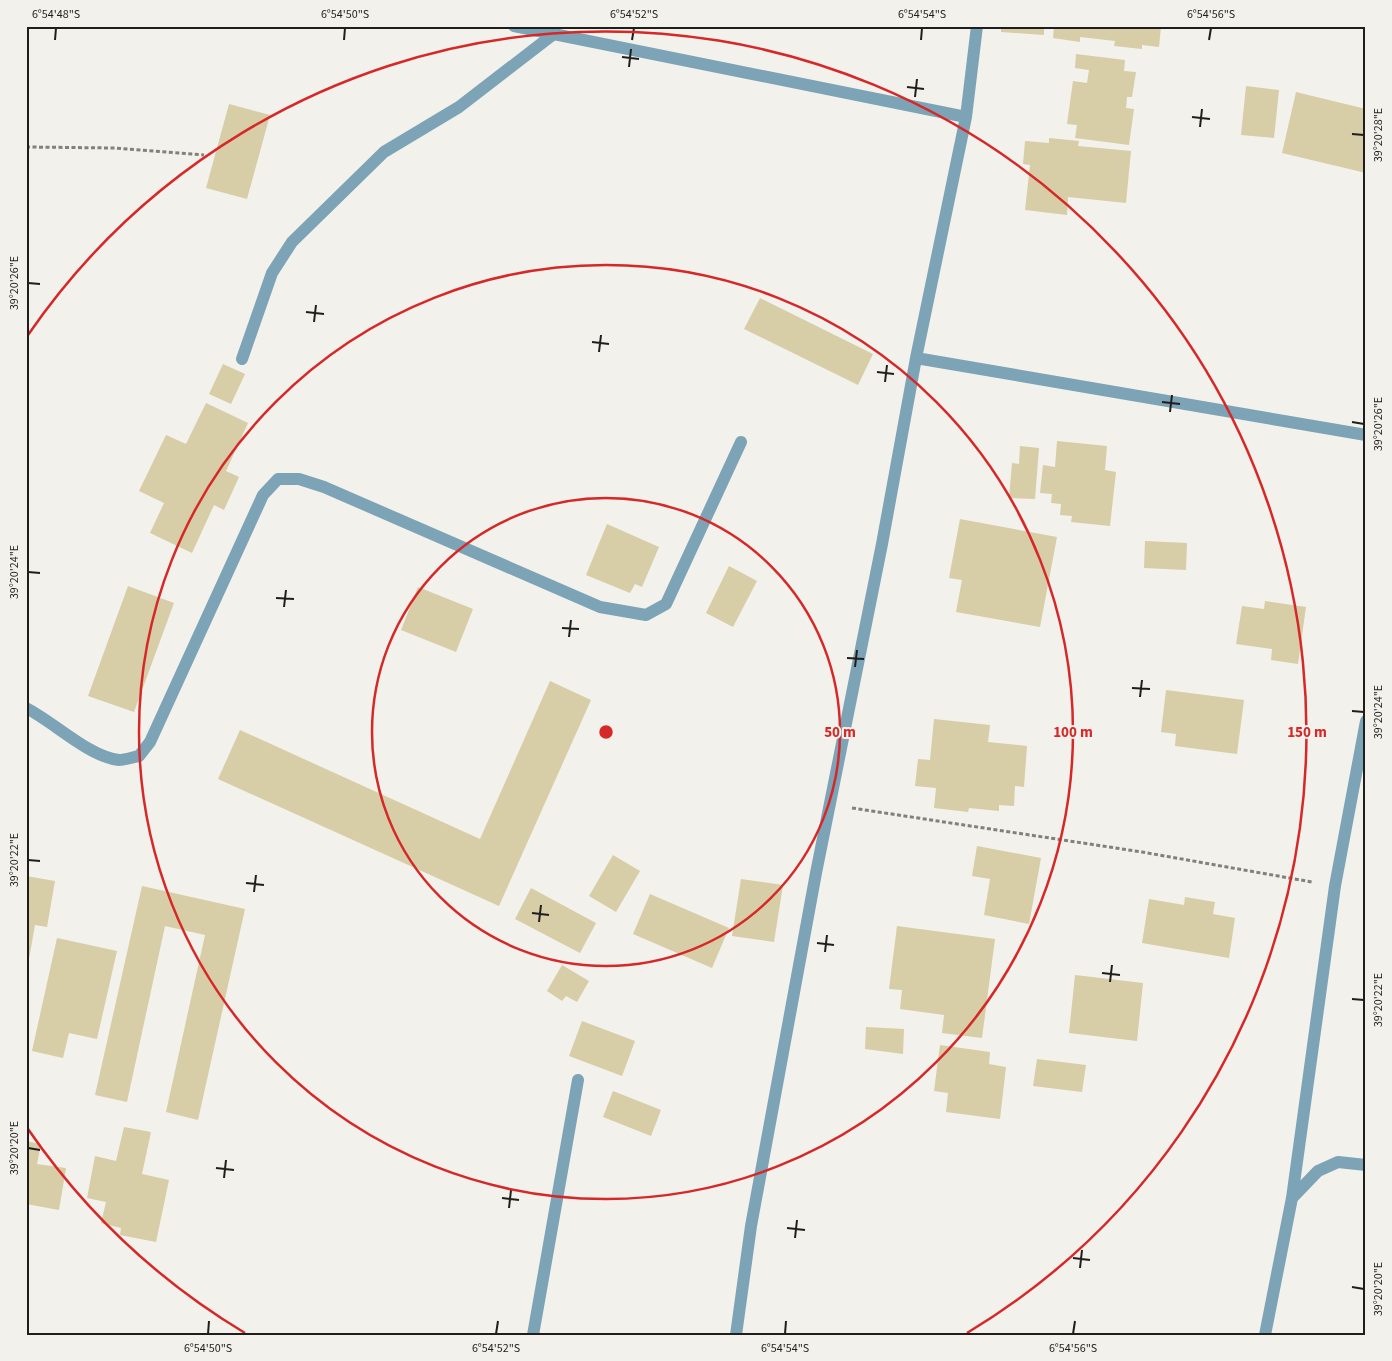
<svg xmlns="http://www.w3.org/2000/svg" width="1392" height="1361" viewBox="0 0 1392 1361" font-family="'Source Sans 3',sans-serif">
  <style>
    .building { fill: #d7cda6 }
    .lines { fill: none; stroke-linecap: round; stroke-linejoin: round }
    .path { stroke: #82807c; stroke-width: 3; stroke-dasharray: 4 2.5; stroke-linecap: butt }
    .service { stroke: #7da3b6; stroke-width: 12 }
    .minor { stroke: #7da3b6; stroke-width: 12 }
    .ticks { fill: none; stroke: #1f1e1c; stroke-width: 2 }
    .ring { fill: none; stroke: #d62828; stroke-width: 2.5 }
    .centre { fill: #d62828; stroke: #f3f1eb; stroke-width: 2.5 }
    .ring-label { font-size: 15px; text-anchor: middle; font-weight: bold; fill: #d62828; stroke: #f3f1eb; stroke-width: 4; stroke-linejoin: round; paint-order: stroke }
    .neatline { fill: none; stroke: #1f1e1c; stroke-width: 2 }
    .ticks-label { font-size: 12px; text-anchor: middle; fill: #1f1e1c }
  </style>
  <rect width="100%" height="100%" fill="#f3f1eb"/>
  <path class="building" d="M1001,26H1044V35L1001,32Z
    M1054,26H1161L1159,47L1142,45V49L1114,46L1115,41L1080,37V42L1053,38Z
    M1076,54L1125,60L1124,71L1136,72L1132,97H1127L1126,108L1134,109L1129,145L1075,138L1077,125L1067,124L1073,81L1087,83L1089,70L1075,68Z
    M1246,86L1279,90L1274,138L1241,135Z
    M1296,92L1366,109V173L1282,153Z
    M229,104L270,115L247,199L206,188Z
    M1049,138L1079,141L1078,146L1131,151L1126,203L1068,197L1067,215L1025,210L1030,165L1023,164L1025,141L1049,143Z
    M760,298L873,354L858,385L744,329Z
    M223,364L245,374L231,404L209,394Z
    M206,403L248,423L226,471L239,477L224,510L214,505L192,553L150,533L164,503L139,491L166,435L186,444Z
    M1057,441L1107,446L1105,470L1116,472L1110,526L1071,522L1072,516L1060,515L1061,504L1051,503L1052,494L1040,493L1043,465L1055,467Z
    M1020,446L1039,448L1035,499L1009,498L1012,463L1019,464Z
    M960,519L1057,537L1040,627L956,612L962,580L949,578Z
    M607,524L659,547L642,587L635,584L630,593L586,575Z
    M1145,541L1187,543L1186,570L1144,568Z
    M729,566L757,581L733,627L706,613Z
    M128,586L174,603L134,712L88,696Z
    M418,587L473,609L456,652L401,630Z
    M1265,601L1306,607L1298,664L1271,660L1272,649L1236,644L1242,606L1264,609Z
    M550,681L591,700L499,906L218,779L240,730L480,839Z
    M1166,690L1244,700L1237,754L1175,746L1176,734L1161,732Z
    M934,719L990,725L988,742L1027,746L1024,787L1015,786L1014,806L999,805V811L969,808L968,812L934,808L936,788L915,786L918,759L930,760Z
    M977,846L1041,858L1029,924L984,915L990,879L972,876Z
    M613,855L640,871L616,912L589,896Z
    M26,876L55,881L47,927L35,925L27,970Z
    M741,879L783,885L774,942L732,936Z
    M142,886L245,909L198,1120L166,1112L205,935L165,926L127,1102L95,1095Z
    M531,888L596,923L580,953L515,919Z
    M650,894L729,928L712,968L633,934Z
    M1185,897L1215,902L1213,914L1235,918L1229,958L1142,943L1149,899L1184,905Z
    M897,926L995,939L982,1038L942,1033L944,1015L900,1009L902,990L889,989Z
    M57,938L117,951L97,1039L69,1033L63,1058L32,1051Z
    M562,965L589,981L577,1002L566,996L562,1001L547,991Z
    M1075,975L1143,983L1137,1041L1069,1033Z
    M582,1021L635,1041L622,1076L569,1056Z
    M866,1027L904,1029L903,1054L865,1049Z
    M940,1045L990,1052L989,1064L1006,1067L1000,1119L946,1112L948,1093L934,1091Z
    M1037,1059L1086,1065L1082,1092L1033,1086Z
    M613,1091L661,1110L651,1136L603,1117Z
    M124,1127L151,1132L142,1174L169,1180L156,1242L120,1235L121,1228L101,1223L106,1202L87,1198L95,1156L116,1161Z
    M26,1141L41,1144L37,1164L66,1168L59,1210L26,1204Z"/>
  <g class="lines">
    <path class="path" d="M26,147L115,148L204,155
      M852,808L1142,852L1312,882"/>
    <path class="service" d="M242,359L272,273L292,242L384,152L459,107L555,33
      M26,708C54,722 89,757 119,760C125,760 133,757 139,756L150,742L263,495L278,479H299L324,487L600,607L646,615L666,604L741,442
      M533,1335L578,1080"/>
    <path class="minor" d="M514,26L966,117
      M916,358L1366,435
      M1292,1198L1318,1171L1338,1162L1366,1165
      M736,1335L751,1226L816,873L882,544L916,358L966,117L977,26
      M1265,1335L1292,1198L1335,886L1366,721"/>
  </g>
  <path class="ticks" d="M55,40L56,28M344,40L345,28M632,40L634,28M921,40L922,28M1209,40L1211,28M622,57L639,59M629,67L631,49M907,87L924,89M915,97L917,79M1192,117L1210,119M1200,127L1202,109M1352,134L1364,135M28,283L40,284M306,312L324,314M314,322L316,305M592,342L609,344M599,352L601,335M877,372L894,374M885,382L887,365M1162,402L1180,404M1170,412L1172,395M1352,422L1364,424M28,572L40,573M276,598L294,599M284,607L286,590M562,628L579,629M569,637L571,620M847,658L864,659M855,667L857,650M1132,688L1150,689M1140,697L1142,680M1352,711L1364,712M28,860L40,861M246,883L264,885M254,892L256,875M532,913L549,915M539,922L541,905M817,943L834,945M825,952L827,935M1102,973L1120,975M1110,982L1112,965M1352,999L1364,1000M28,1148L40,1150M216,1168L234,1170M224,1178L226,1160M502,1198L519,1200M509,1208L511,1190M787,1228L805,1230M795,1238L797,1220M1073,1258L1090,1260M1080,1268L1082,1250M1352,1287L1364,1289M208,1334L209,1321M496,1334L498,1321M785,1334L786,1321M1073,1334L1075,1321"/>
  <g class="ring">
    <circle cx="606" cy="732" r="234"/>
    <circle cx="606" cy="732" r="467"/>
    <path d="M245 1333A701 701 0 0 1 28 1129M28 335A701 701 0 1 1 967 1333"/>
  </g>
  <circle cx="606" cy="732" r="8" class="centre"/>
  <g class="ring-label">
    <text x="840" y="737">50 m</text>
    <text x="1073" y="737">100 m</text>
    <text x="1307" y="737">150 m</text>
  </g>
  <rect width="1392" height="1361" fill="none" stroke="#f3f1eb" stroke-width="55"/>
  <rect x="28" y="28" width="1336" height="1306" class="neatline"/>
  <g class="ticks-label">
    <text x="56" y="18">6°54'48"S</text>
    <text x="345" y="18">6°54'50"S</text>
    <text x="634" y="18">6°54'52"S</text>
    <text x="922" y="18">6°54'54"S</text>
    <text x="1211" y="18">6°54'56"S</text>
    <text transform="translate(1378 135) rotate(-90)" y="4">39°20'28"E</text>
    <text transform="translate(14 283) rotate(-90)" y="4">39°20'26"E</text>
    <text transform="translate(1378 424) rotate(-90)" y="4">39°20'26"E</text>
    <text transform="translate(14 572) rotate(-90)" y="4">39°20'24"E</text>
    <text transform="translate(1378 712) rotate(-90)" y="4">39°20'24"E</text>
    <text transform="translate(14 860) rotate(-90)" y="4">39°20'22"E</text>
    <text transform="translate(1378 1000) rotate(-90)" y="4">39°20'22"E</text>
    <text transform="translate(14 1148) rotate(-90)" y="4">39°20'20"E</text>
    <text transform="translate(1378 1289) rotate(-90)" y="4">39°20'20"E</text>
    <text x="208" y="1352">6°54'50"S</text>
    <text x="496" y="1352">6°54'52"S</text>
    <text x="785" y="1352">6°54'54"S</text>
    <text x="1073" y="1352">6°54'56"S</text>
  </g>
</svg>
